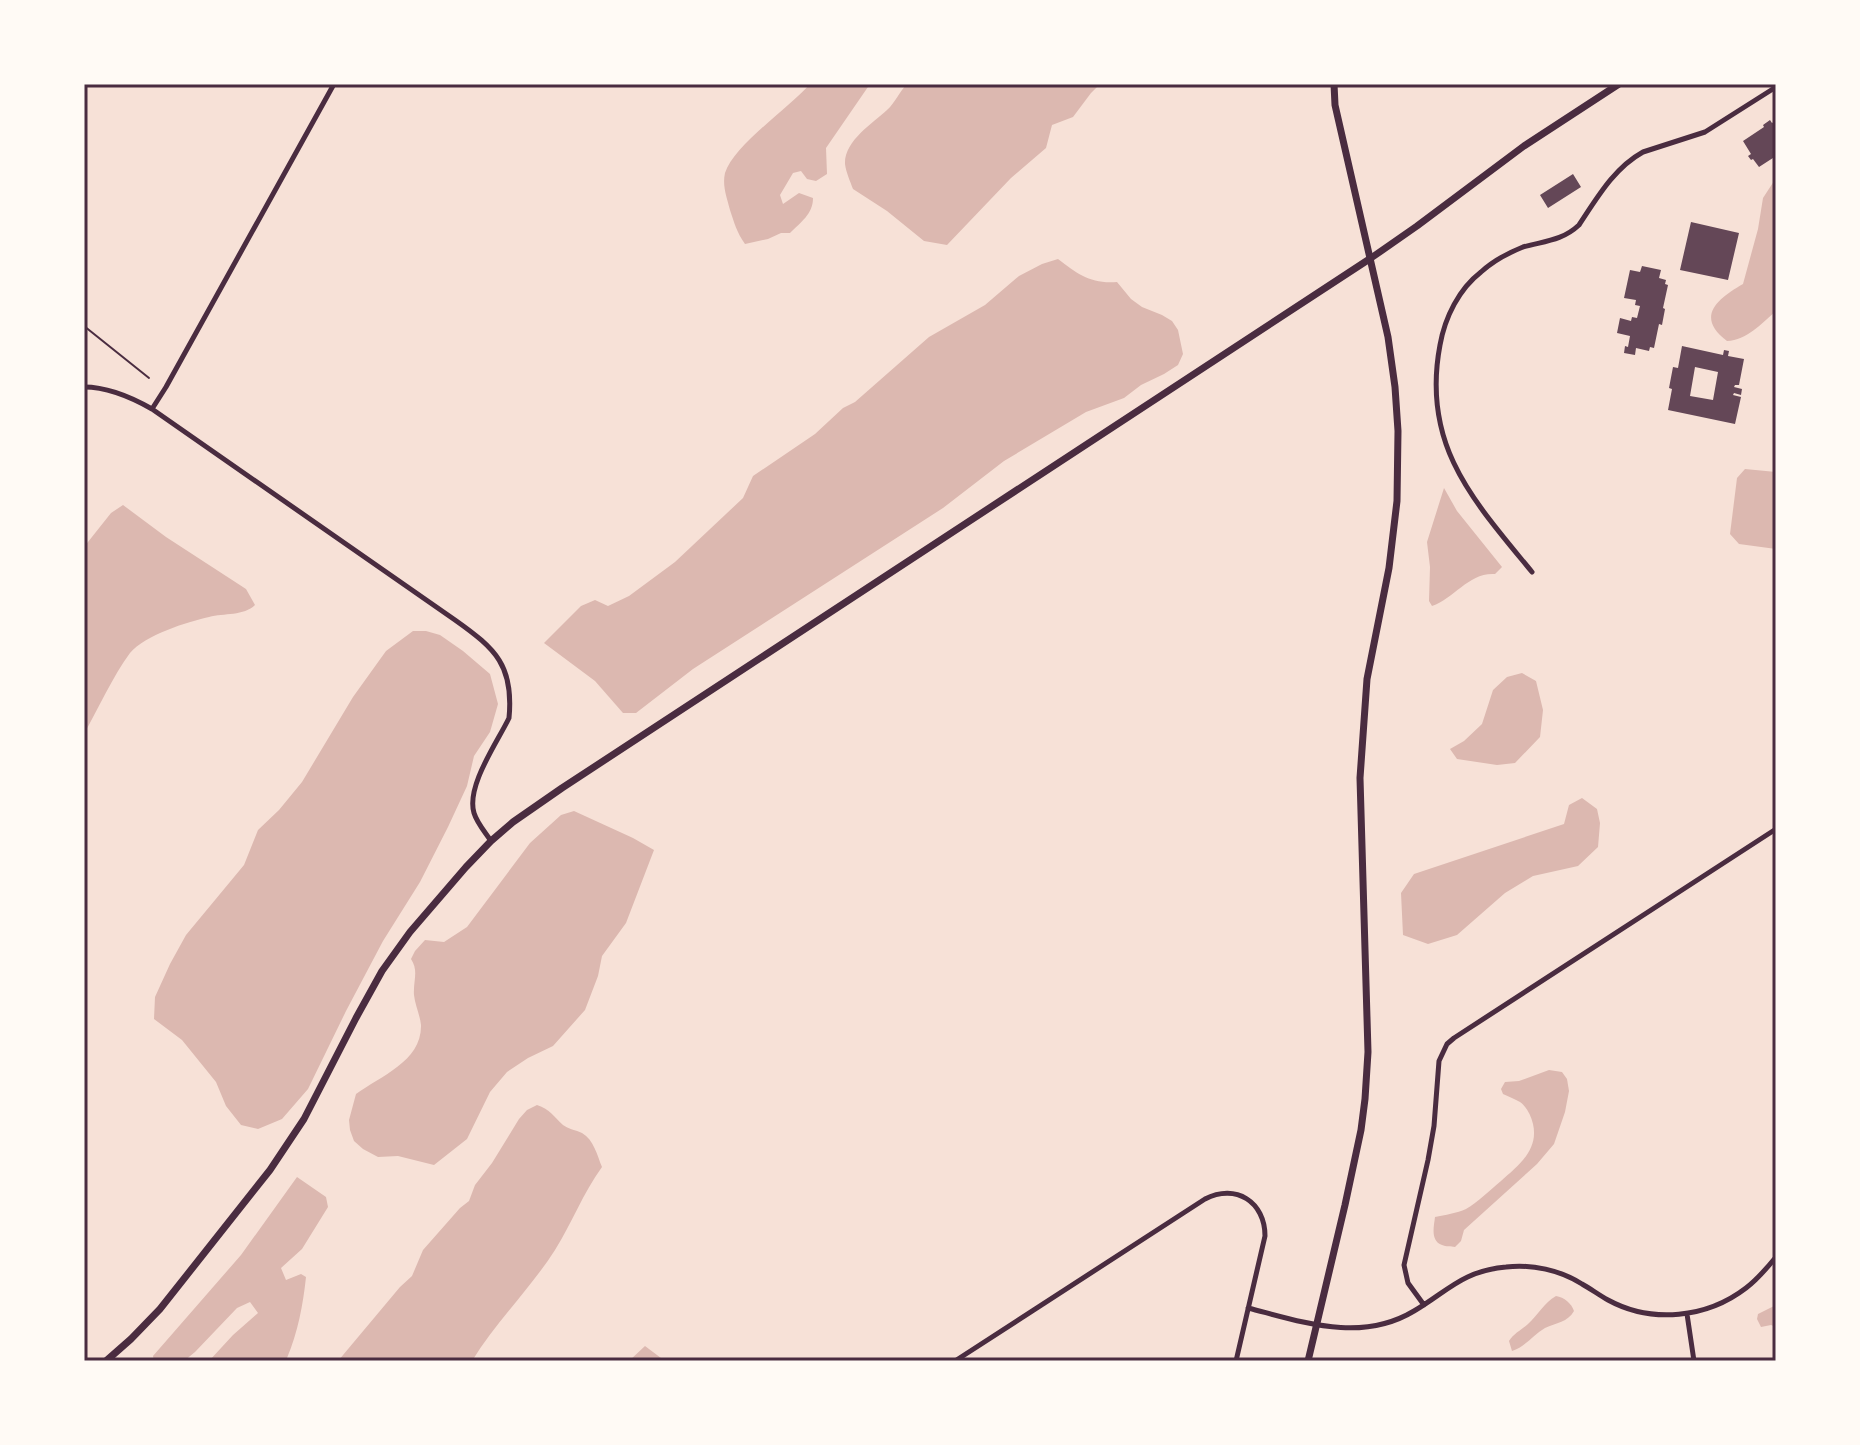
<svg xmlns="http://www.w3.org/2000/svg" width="1860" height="1445" viewBox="0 0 1860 1445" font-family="'Source Sans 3',sans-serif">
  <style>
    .water { fill: #dcb8b0 }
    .building { fill: #644757; fill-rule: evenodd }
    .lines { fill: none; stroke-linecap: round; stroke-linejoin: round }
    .service { stroke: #4a2c40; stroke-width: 2 }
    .minor { stroke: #4a2c40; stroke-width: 5 }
    .secondary { stroke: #4a2c40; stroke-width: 7 }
    .primary { stroke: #4a2c40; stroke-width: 7 }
    .neatline { fill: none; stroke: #4a2c40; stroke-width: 3 }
  </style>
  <rect width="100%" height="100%" fill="#f7e1d7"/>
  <path class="water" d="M810,84H870L826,148L827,174L816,181L807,179L801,171L793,173L780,195L783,204L799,193L813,198C813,214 801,222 790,233H781L768,239L745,244C737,233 734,222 730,210C727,198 722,186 725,173C734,145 789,108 810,84Z
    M907,84H1100L1091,93L1073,117L1052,125L1046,148L1011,178L947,245L924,241L887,211L853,189C850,181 846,172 845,164C844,141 873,123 887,110C895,103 899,92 907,84Z
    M1776,178V311C1761,324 1747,340 1727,341C1695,317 1717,299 1743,284L1758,229L1763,198Z
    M1058,259C1078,274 1090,284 1117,282L1131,299L1142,307L1162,315L1172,321L1178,330L1183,354L1178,365L1164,374L1141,385L1124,398L1086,412L1004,461L943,508L693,669L636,713H623L595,681L544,643L581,606L595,600L608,606L629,596L675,562L743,498L753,476L815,434L843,408L855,402L929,337L985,305L1019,276L1042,264Z
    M1745,469L1776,472V549L1739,544L1730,534L1737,478Z
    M1444,488L1457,511L1502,567L1495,574C1469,572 1455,598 1432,606L1429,601L1430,567L1427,542Z
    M123,505L166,537L246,589L255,605C244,616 224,613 209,617C187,622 145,635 130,653C113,676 98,709 84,734V547L111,513Z
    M413,631H426L440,635L463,651L490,674L498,704L490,732L474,756L467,786L448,827L420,882L383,941L346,1011L308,1089L282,1119L258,1129L241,1125L226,1106L216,1082L182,1040L154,1019L155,997L170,964L186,935L244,865L258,830L279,810L302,782L353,697L386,651Z
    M1522,673L1536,681L1543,710L1540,737L1515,763L1497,765L1457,759L1450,749L1464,741L1482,724L1493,690L1507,677Z
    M1582,798L1597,809L1600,823L1598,847L1578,866L1533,876L1505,893L1457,935L1428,944L1403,935L1401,893L1414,874L1564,824L1569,805Z
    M574,811L633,838L654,850L626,923L602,956L598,976L585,1010L553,1046L528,1058L507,1072L490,1092L467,1139L434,1165L398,1156L378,1157L363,1149L354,1141L350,1130L349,1120L356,1094C381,1076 422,1061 421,1025C420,1015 415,1005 414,995C413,981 419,971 411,959L415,951L425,940L444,942L467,927L530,843L561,815Z
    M1549,1070L1562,1072L1567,1079L1569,1091L1565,1112L1554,1144L1537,1164L1464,1230L1461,1241L1455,1247C1451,1246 1446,1247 1442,1245C1430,1241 1434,1226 1435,1217C1445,1215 1457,1213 1466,1209C1478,1202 1490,1190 1501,1181C1518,1166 1539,1150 1533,1124C1531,1116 1527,1107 1520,1102C1515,1099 1509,1097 1503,1094L1501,1089L1505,1082L1519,1081Z
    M537,1105C550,1109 554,1117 563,1125C568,1129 576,1130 582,1133C594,1140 597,1155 602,1167C583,1193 572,1223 555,1250C530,1289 496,1322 472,1361H338L400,1287L412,1276L423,1250L460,1208L469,1201L475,1185L492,1163L519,1119L527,1110Z
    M297,1177L326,1197L328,1207L302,1249L281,1268L286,1280L301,1274L306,1277C303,1305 298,1332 287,1358L282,1361H209L233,1335L258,1313L250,1302L237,1308L195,1352L184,1361H154L153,1356L241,1255Z
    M1556,1296C1564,1297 1572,1304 1574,1311C1568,1322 1556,1323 1545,1328C1533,1335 1525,1347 1512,1351L1509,1341C1514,1333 1521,1330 1528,1324C1538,1315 1544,1303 1556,1296Z
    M1776,1305V1327L1771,1325L1761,1327L1757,1319L1758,1314Z
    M645,1346L665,1361H629Z"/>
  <path class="building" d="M1770,120L1772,123L1776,121V156L1759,167L1753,159L1751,160L1748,156L1751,154L1743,141L1764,127L1763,125Z
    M1573,174L1581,187L1548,208L1540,195Z
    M1691,222L1739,233L1728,280L1680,270Z
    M1642,266L1661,270L1659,278L1666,280L1665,284L1668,285L1663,308L1665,309L1662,325L1659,324L1654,348L1650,347L1649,351L1636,348L1635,355L1624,353L1625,346L1628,347L1630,336L1617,333L1620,318L1631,321L1632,317L1637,318L1640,306L1635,305L1636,300L1624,298L1630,270L1640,272Z
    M1682,346L1723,355L1724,350L1729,351L1728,356L1744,359L1739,385H1735L1734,387L1742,389L1741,395L1734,393L1733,395L1741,397L1735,424L1668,410L1672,389L1669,388L1673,367L1678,368ZM1695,367L1718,372L1713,400L1690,396Z"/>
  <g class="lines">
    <path class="service" d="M84,326L149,378"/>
    <path class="minor" d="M334,84L166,387L152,409L455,620C496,649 514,666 509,718C497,743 466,786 474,813C477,823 485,832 491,841
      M84,387C108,387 131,397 152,409
      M1532,572C1473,500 1421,445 1440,345C1445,317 1459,289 1481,272C1493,261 1508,253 1523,247C1544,241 1562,241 1579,225C1597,198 1614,168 1643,152L1705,132L1776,87
      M1424,1305L1408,1283L1404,1265L1428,1160L1434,1126L1439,1061L1447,1044L1454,1038L1776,829
      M1248,1308C1303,1322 1361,1343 1414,1311C1448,1291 1462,1271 1506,1267C1532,1264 1560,1270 1582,1284C1591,1289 1599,1295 1608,1300C1652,1324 1707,1318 1746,1288C1758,1279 1767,1268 1776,1257
      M1687,1314L1694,1361
      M955,1361L1205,1199C1236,1183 1265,1202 1265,1236L1236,1361"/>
    <path class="secondary" d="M1308,1361L1345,1205L1361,1130L1365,1099L1368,1052L1360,778L1367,679L1389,568L1397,501L1398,431L1395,387L1388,337L1335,105L1334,84"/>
    <path class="primary" d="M106,1361L131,1339L160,1309L270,1170L304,1119L356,1018L382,971L410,932L466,867L491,841L513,822L562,788L1371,258L1417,226L1524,146L1619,84"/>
  </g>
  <rect width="1860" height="1445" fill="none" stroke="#fffaf5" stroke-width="172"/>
  <rect x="86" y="86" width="1688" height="1273" class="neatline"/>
</svg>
